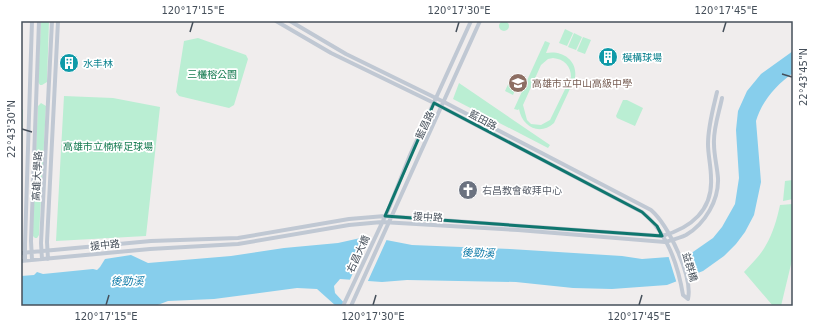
<svg xmlns="http://www.w3.org/2000/svg" width="814" height="327" viewBox="0 0 814 327" font-family="'DejaVu Sans','Noto Sans TC',sans-serif">
  <style>
    .green { fill: #baeed3; fill-rule: evenodd }
    .water { fill: #87ceec }
    .pier { fill: #f0eded }
    .lines { fill: none; stroke-linecap: round; stroke-linejoin: round }
    .minor { stroke: #c0c8d3; stroke-width: 4 }
    .marked { fill: none; stroke: #0f766e; stroke-width: 3; stroke-linejoin: round }
    .ticks { fill: none; stroke: #454f5a; stroke-width: 1.5 }
    .labels { text-anchor: middle; dominant-baseline: central; stroke-width: 3.5; stroke-linejoin: round; paint-order: stroke }
    .culture-label { font-size: 10px; fill: #0d838f; stroke: #fff; text-anchor: start }
    .park-label { font-size: 10px; fill: #167b51; stroke: #fff }
    .education-label { font-size: 10px; fill: #785e54; stroke: #fff; text-anchor: start }
    .street-label { font-size: 10px; fill: #454f5a; stroke: #fff }
    .worship-label { font-size: 10px; fill: #5b616d; stroke: #fff; text-anchor: start }
    .water-label { font-size: 11px; font-style: italic; fill: #0c79a7; stroke: #fff }
    .neatline { fill: none; stroke: #454f5a; stroke-width: 1.5 }
    .ticks-label { font-size: 10px; text-anchor: middle; fill: #454f5a }
  </style>
  <rect width="100%" height="100%" fill="#f0eded"/>
  <path class="green" d="M499 26a5 5 0 1 1 10 0a5 5 0 1 1-10 0Z
    M41,21H49L47,82L42,85H40L38,82Z
    M565,29L573,33L567,46L559,43Z
    M574,33L582,37L576,50L568,47Z
    M583,37L591,40L585,54L577,51Z
    M198,38L246,55L248,59L234,105L229,108L179,96L176,92L184,41Z
    M545,41L550,43L546,53C562,50 578,60 575,78L554,123C540,136 522,127 519,109L518,110L514,109ZM553,58C564,59 571,66 571,77L550,120L541,125L531,124L527,120L523,105L541,65L548,59Z
    M510,80L518,83L513,95L505,91Z
    M459,83L550,145L548,148L453,99Z
    M64,96L113,98L160,107L146,236L56,241Z
    M623,100H627L643,108L635,126L617,118L616,116Z
    M41,103L46,106L39,235L37,238H35L32,235L38,106Z
    M21,108L23,110L21,192Z
    M793,180V199L783,201L785,181Z
    M793,204V256L781,306H773L744,272C752,263 761,255 766,245C773,233 777,219 780,205Z"/>
  <path class="water" d="M793,51V73C776,85 762,101 756,121L761,182L754,215L745,232L736,244L724,256L703,271L667,285L612,289L573,288L516,282L407,280L382,282L340,279L334,286L335,293L347,306H336L317,289L297,288L214,299L168,301L155,306H21V276L34,275L37,272L43,274L93,269L97,270L100,267L105,259L131,255L148,263L231,256L284,248L338,243L365,237L381,239L412,245L510,249L622,256L642,259L682,256L690,254L713,238L722,227L735,204L739,178L736,130L738,111L747,91L761,74Z"/>
  <path class="pier" d="M369,236L387,239L367,283L349,282Z
    M683,254L691,278L677,284L668,255Z"/>
  <g class="lines">
    <path class="minor" d="M276,21L331,53L434,103L642,212C667,232 678,265 683,295L688,299C693,276 668,225 651,210L444,102L346,54L290,21
      M21,253L151,241L238,238L349,219L385,216L662,236C691,228 713,210 711,178C711,166 708,155 708,144C708,126 713,109 717,92
      M42,259L41,243L52,21
      M48,259L47,242L58,21
      M32,260L31,241L39,21
      M21,261L150,249L238,244L349,225L382,222L518,230L665,242C672,240 680,238 686,235C705,224 719,200 718,178C717,166 714,155 714,144C713,129 719,113 722,98
      M25,261V244L32,21
      M343,306L389,208L410,155L471,21
      M351,306L480,21"/>
  </g>
  <path class="marked" d="M434,103L642,212L657,226L662,236L385,216Z"/>
  <path class="ticks" d="M190,32L193,22M456,32L459,22M723,32L726,22M782,74L792,77M22,129L32,132M106,305L109,295M373,305L376,295M639,305L642,295"/>
  <defs>
    <symbol id="building-disc" viewBox="-11 -11 22 22"><circle r="9.5" fill="#0f9aa8" stroke="#fff"/><path d="M-4-6H4V6H1V3H-1V6H-4ZM-2.5-4.3h1.7v1.8h-1.7ZM.8-4.3h1.7v1.8H.8ZM-2.5-1h1.7V.8h-1.7ZM.8-1h1.7V.8H.8Z" fill="#fff"/></symbol>
    <symbol id="school-disc" viewBox="-11 -11 22 22"><circle r="9.5" fill="#8d6e63" stroke="#fff"/><path d="M0-5L7-2L0 1L-7-2ZM-4 1L0 2.5L4 1V4Q0 6-4 4Z" fill="#fff"/></symbol>
    <symbol id="church-disc" viewBox="-11 -11 22 22"><circle r="9.5" fill="#6b7280" stroke="#fff"/><path d="M-1.2-6h2.4v3.5h3.3v2.4h-3.3V6h-2.4V-.1h-3.3v-2.4h3.3Z" fill="#fff"/></symbol>
  </defs>
  <g fill-rule="evenodd">
    <use href="#building-disc" x="597" y="46" width="22" height="22"/>
    <use href="#building-disc" x="58" y="52" width="22" height="22"/>
    <use href="#school-disc" x="507" y="72" width="22" height="22"/>
    <use href="#church-disc" x="457" y="179" width="22" height="22"/>
  </g>
  <g class="labels">
    <g class="culture-label">
      <text x="622" y="57">模構球場</text>
      <text x="83" y="63">水丰林</text>
    </g>
    <g class="park-label">
      <text x="212" y="74">三欉榕公園</text>
      <text x="108" y="146">高雄市立楠梓足球場</text>
    </g>
    <g class="education-label">
      <text x="532" y="83">高雄市立中山高級中學</text>
    </g>
    <g class="street-label">
      <text transform="translate(483 120) rotate(28)">藍田路</text>
      <text transform="translate(425 125) rotate(-65)">藍昌路</text>
      <text transform="translate(37 176) rotate(-87)">高雄大學路</text>
      <text transform="translate(428 217) rotate(3)">援中路</text>
      <text transform="translate(105 245) rotate(-6)">援中路</text>
      <text transform="translate(358 254) rotate(-65)">右昌大橋</text>
      <text transform="translate(690 267) rotate(74)">益群橋</text>
    </g>
    <g class="worship-label">
      <text x="482" y="190">右昌教會敬拜中心</text>
    </g>
    <g class="water-label">
      <text transform="translate(478 253) rotate(2)">後勁溪</text>
      <text x="127" y="281">後勁溪</text>
    </g>
  </g>
  <rect width="814" height="327" fill="none" stroke="#ffffff" stroke-width="44"/>
  <rect x="22" y="22" width="770" height="283" class="neatline"/>
  <g class="ticks-label">
    <text x="193" y="14">120°17'15"E</text>
    <text x="459" y="14">120°17'30"E</text>
    <text x="726" y="14">120°17'45"E</text>
    <text transform="translate(803 77) rotate(-90)" y="4">22°43'45"N</text>
    <text transform="translate(11 129) rotate(-90)" y="4">22°43'30"N</text>
    <text x="106" y="320">120°17'15"E</text>
    <text x="373" y="320">120°17'30"E</text>
    <text x="639" y="320">120°17'45"E</text>
  </g>
</svg>
